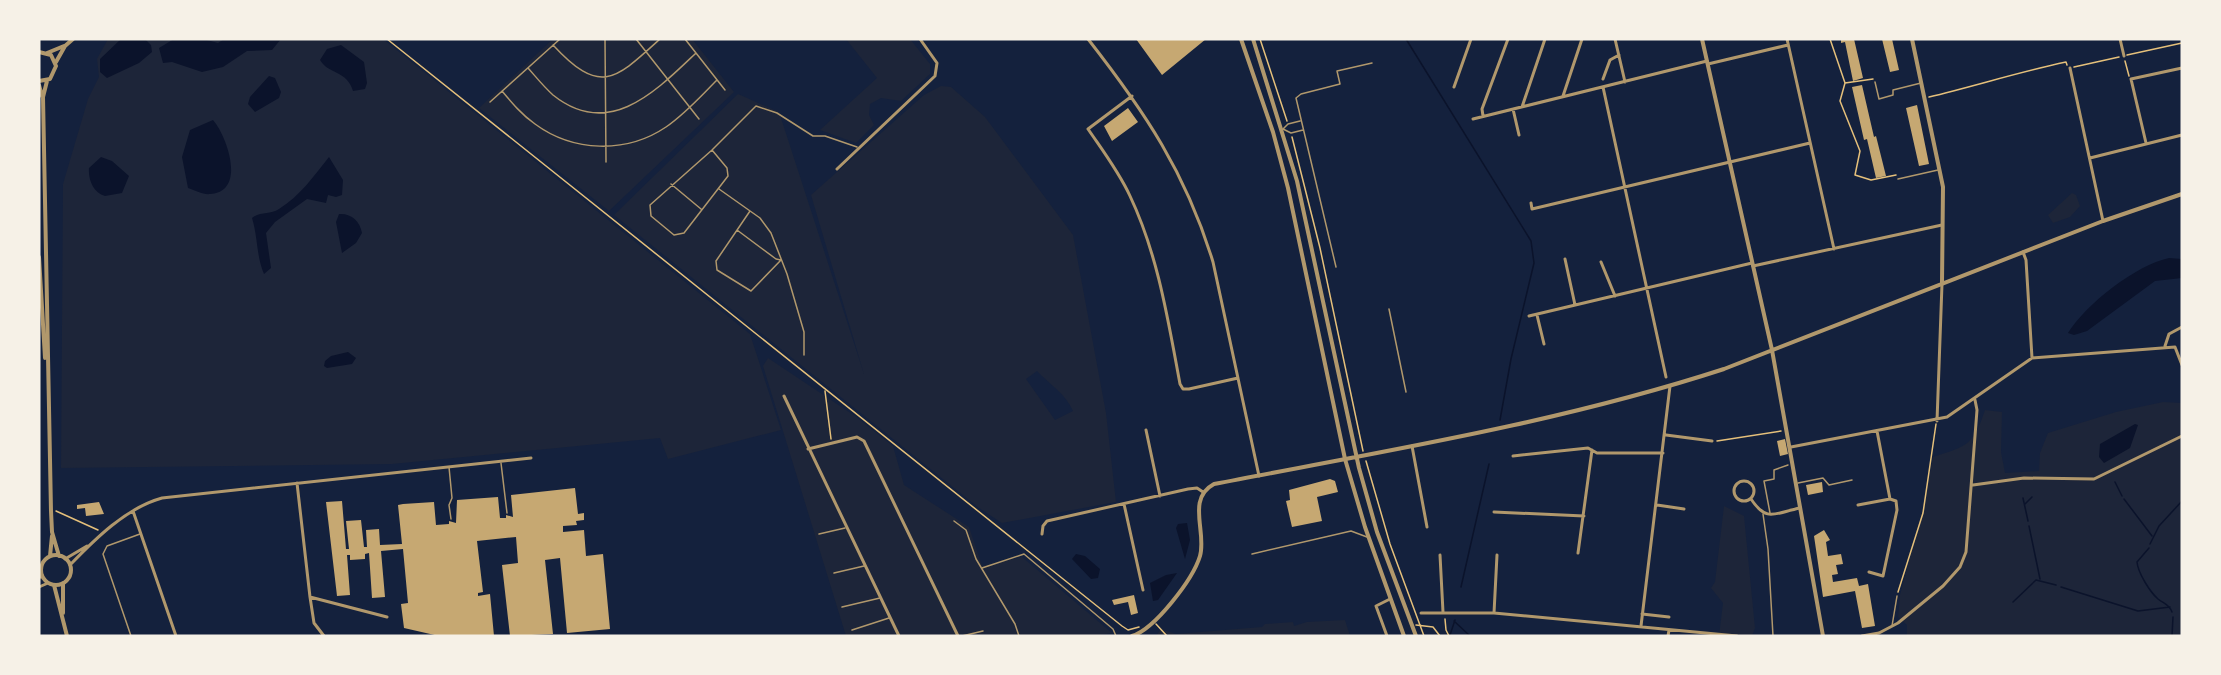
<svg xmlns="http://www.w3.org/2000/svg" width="2221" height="675" viewBox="0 0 2221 675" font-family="Quicksand,sans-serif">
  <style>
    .green { fill: #1d2539; fill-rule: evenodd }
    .water { fill: #0b132b }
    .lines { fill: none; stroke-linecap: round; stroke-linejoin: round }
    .stream { stroke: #0b132b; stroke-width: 1.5 }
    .building { fill: #c6a872 }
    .path { stroke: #e5c07b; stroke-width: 1.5 }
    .service { stroke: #b1986c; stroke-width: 1.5 }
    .minor { stroke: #b1986c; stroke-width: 3 }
    .tertiary { stroke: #b1986c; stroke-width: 4 }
  </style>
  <rect width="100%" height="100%" fill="#14213d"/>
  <path class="green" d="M108,39H383L750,334L781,430L668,459L660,438L392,464L61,468L63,184L88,99L99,77L97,59Z
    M553,39H692L734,92L609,211L479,108Z
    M846,39H910L930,64V74L901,101L881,98L870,104L869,115L874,125L856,143L820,130L877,78Z
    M941,86L951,87L985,117L1073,235L1106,413L1116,502L1002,523L979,508L614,215L738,94L779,112L864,374L811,195L924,95ZM1037,371C1049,384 1066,394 1073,411L1055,420L1026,379Z
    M2072,193L2076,195L2080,206L2070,217L2053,223L2048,215Z
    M768,358L855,416L893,446L904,485L969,527L982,566L1022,557L1112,633L1093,636H846L763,366Z
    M2163,402L2182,403V636H1907V625L1898,617L1900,595L1922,512L1933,457C1967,446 1973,446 1985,410L2002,412L2001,452L2005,473L2039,471L2040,453L2048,433L2116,412Z
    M1724,506L1744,516L1755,628L1752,636H1719L1723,603L1711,588L1715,582Z
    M1345,620L1350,636H1156L1161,629L1176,634L1262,627L1265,624L1293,622L1294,626L1307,622Z"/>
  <path class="water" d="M121,39H145L151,45L152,52L139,63L107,78L100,72V59Z
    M174,39H203L218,43L224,39H281L272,50L247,51L223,67L202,72L172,62L163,63L159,48Z
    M341,45L364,62L367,83L365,89L353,91C347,70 329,75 320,60L327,49Z
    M269,76L275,78L281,92L279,98L255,112L248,104L250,97Z
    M213,120C227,136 247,192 210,194C204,195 194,190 188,188L182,157L190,130Z
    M101,157L112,161L129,176L122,193L105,196C93,193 88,179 89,168Z
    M329,157L343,180L342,195L336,197L328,195L326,203L307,199L275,222L266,233L271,268L264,274C256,255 258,237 252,218C261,211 270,215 279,209C300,196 313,177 329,157Z
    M339,214C351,213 360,221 362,233L356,243L342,253L336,222Z
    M2169,258L2182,259V278L2155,281L2087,331L2074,335L2068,333C2086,304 2136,265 2169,258Z
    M348,352L356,358L352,364L327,368L324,366L325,361L331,356Z
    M2135,424L2138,425L2130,448L2104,463L2099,457L2100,444Z
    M1187,523L1190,540L1185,559L1176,528L1178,524Z
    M1076,554L1085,556L1100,569L1098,578L1091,579L1072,559Z
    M1177,573L1158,600L1153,601L1150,583L1166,575Z"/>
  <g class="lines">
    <path class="stream" d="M1406,39L1531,241L1534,263L1511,359L1500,420
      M2115,482L2122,496
      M2023,498L2028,521
      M2124,499L2152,536
      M2025,504L2032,497
      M2029,526L2040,579
      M2150,544L2159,526L2182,501
      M2149,548L2137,562C2138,573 2150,592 2158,599C2164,604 2169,604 2172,612
      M1461,587L1489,464
      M2061,587L2138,611L2170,607
      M2013,602L2036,580L2056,585
      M1454,621L1470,636
      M1450,635L1455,620
      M2172,636L2173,617"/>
  </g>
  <path class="building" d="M1136,39H1206L1162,75Z
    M1841,39H1854L1863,78L1853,81L1845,42L1841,43Z
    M1882,39H1892L1899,70L1890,72Z
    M1862,85L1874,137L1876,136L1886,176L1876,178L1867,139L1864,140L1852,87Z
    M1917,105L1929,164L1919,166L1906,108Z
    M1128,108L1138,122L1112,141L1104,126Z
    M1785,439L1788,454L1780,456L1777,441Z
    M1330,479L1335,481L1338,492L1317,497L1322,521L1292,527L1286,501L1290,500L1289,490Z
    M1822,482L1823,492L1808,495L1806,485Z
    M575,488L578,514L584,513V520L576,521L577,525L563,526V532L584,530L586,556L603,554L610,629L567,633L560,558L545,560L553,634L510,636L502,565L518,563L516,537L477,541L483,592L478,593V596L490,594L494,636H439L404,628L401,604L408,603L403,549L381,551L385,597L372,598L369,553L365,554V559L350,560V555H347L350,595L337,596L326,502L342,501L346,549H349L346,521L361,520L364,547H367L366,530L379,529L380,545L402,544L398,505L403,504L434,502L436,525L449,524V521L456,523L457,500L498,497L500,518H506V515L513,517L511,495Z
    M99,502L104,514L86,516L85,508L77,509V505Z
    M1824,530L1830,540L1826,542L1828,556L1841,554L1843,564L1836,565L1838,574L1832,575L1833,582L1857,578L1859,586L1868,584L1875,626L1862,628L1855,591L1823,597L1814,536Z
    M1134,595L1138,613L1131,615L1128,602L1114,605L1112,600Z"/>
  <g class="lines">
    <path class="path" d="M387,39L1122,626L1128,630L1139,627
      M1260,39L1287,121
      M1830,39L1845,83L1840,101L1860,151L1855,175L1871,180L1896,175
      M2127,55L2182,43
      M2125,61L2129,76
      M2074,67L2119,57
      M1845,83L1873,79
      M1929,97C1975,86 2019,72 2066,62L2067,65
      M1292,137L1320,248L1363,451
      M825,391L831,439
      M1717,441L1781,431
      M1366,461L1390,544L1424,636
      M56,511L98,530
      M1898,592L1923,513L1936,424
      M1445,619L1446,630L1449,636
      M1156,624L1167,636
      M1416,625L1433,627L1440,636
      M1239,636H1247"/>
    <path class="service" d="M605,39L606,162
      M636,39L699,119
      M685,39L725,90
      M553,45C600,96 615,80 660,39
      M528,68C536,77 544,87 553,95C609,140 656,91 696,53
      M1875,82L1879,99L1893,95V90L1921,83
      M502,91C512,103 522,115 535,124C573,152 626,154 666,127C685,114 701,96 717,80
      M490,102L560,39
      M1300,121L1288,124L1283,129L1291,133L1303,130
      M712,150L727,168L728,176L684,233L674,235L651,216L650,205L712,150L756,106L777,113L813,136H825L857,147
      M1898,179L1938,170
      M671,184L701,209
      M719,189L760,218L771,233L787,274L804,332V355
      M737,230L776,259L781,260L751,291L717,270L716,261L750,211
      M1336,267L1296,98L1301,94L1340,84L1337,71L1372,63
      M1389,309L1406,392
      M501,463L507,513
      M449,467L452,498L449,505L451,519
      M1798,483L1823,478L1829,485L1852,480
      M1770,513L1764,481L1774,479V470L1788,465
      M1763,514L1768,549L1773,636
      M954,521L966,530L976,559L1015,624L1019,636
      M819,534L845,528
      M1252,554L1351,531L1367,537
      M982,568L1024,554L1113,629L1116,636
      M834,573L864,566
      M842,607L880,598
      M1892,626L1897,596
      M852,630L889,618
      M131,636L103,554L107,546L140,534
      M962,636L983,631"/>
    <path class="minor" d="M1088,39C1145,112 1186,173 1213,262L1259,476
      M1615,39L1625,82
      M1787,39L1834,249
      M2120,39L2124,56
      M1708,64L1788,45
      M2070,68L2103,221
      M1603,79L1610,60L1619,55
      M1454,87L1471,39
      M1603,87L1666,377
      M1132,96L1088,129C1103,151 1119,172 1130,196C1158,255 1168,320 1180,384L1183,389H1189L1238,378
      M1563,96L1582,39
      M1522,107L1545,39
      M1513,109L1519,135
      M1483,116L1482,109L1508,39
      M1473,119L1707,61
      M2146,143L2131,79L2182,68
      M2090,158L2182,135
      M837,169L935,76L937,63L920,39
      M1531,203L1532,209L1810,143
      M1565,259L1575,305
      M1601,262L1615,296
      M1753,266L1942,225
      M1537,315L1544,344
      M1529,316L1752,263
      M2165,346L2169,334L2182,327
      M2032,358L2175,347L2182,365
      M784,396L899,636
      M1937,421L1942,284
      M1146,430L1160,496
      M1666,435L1712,441
      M1412,446L1427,527
      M1791,447L1947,417L2032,358L2026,260L2023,252
      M808,449L857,437L864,441L958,636
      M1513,456L1588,448L1597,453H1663
      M1734 491a10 10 0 1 1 20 0a10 10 0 1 1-20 0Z
      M297,483L310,597L387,617
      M1973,485L2024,478L2094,479L2182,436
      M1751,499C1767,523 1775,513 1800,508
      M1124,504L1143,590
      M1657,505L1684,509
      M1858,505L1890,499
      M133,511L176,636
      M1494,512L1584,516
      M1042,534L1043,526L1047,521L1188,489L1197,488L1203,492
      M1578,553L1592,450
      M1440,555L1443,612
      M65,559L87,546
      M70,565C95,539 126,508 162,498L531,458
      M1869,572L1883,576L1897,510L1896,501L1890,499L1877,431
      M39,578L42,575
      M39,587L48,583
      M310,597L314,623L324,636
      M1421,613H1494L1737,636
      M1494,613L1497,555
      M1642,614L1669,617
      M1641,626L1670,386
      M1387,636L1376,606L1390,599
      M1668,636L1669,630
      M1862,636L1879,633L1898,623L1943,586L1960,567L1966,552L1977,410L1975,400"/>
    <path class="tertiary" d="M1241,39L1273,132L1288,188L1345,459L1365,527L1404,636
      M1253,39L1297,181L1359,468L1377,532L1416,636
      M1702,39L1772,350L1823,636
      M1912,39L1943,187L1942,283
      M39,52L51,55L56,66L50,79L39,81
      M47,53L64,46
      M56,62L65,46L73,39
      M47,81L43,97L51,511L52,532L59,556
      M39,85L42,96
      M39,257L45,358
      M41 570a15 15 0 1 1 30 0a15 15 0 1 1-30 0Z
      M50,556L52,536
      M63,583V613
      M54,585L67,636
      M1132,636C1155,629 1193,579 1200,556C1207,532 1186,499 1214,484C1385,451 1558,423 1724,369L2103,221L2182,194"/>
  </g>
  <rect width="2221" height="675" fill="none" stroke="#f6f1e7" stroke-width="81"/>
</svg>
